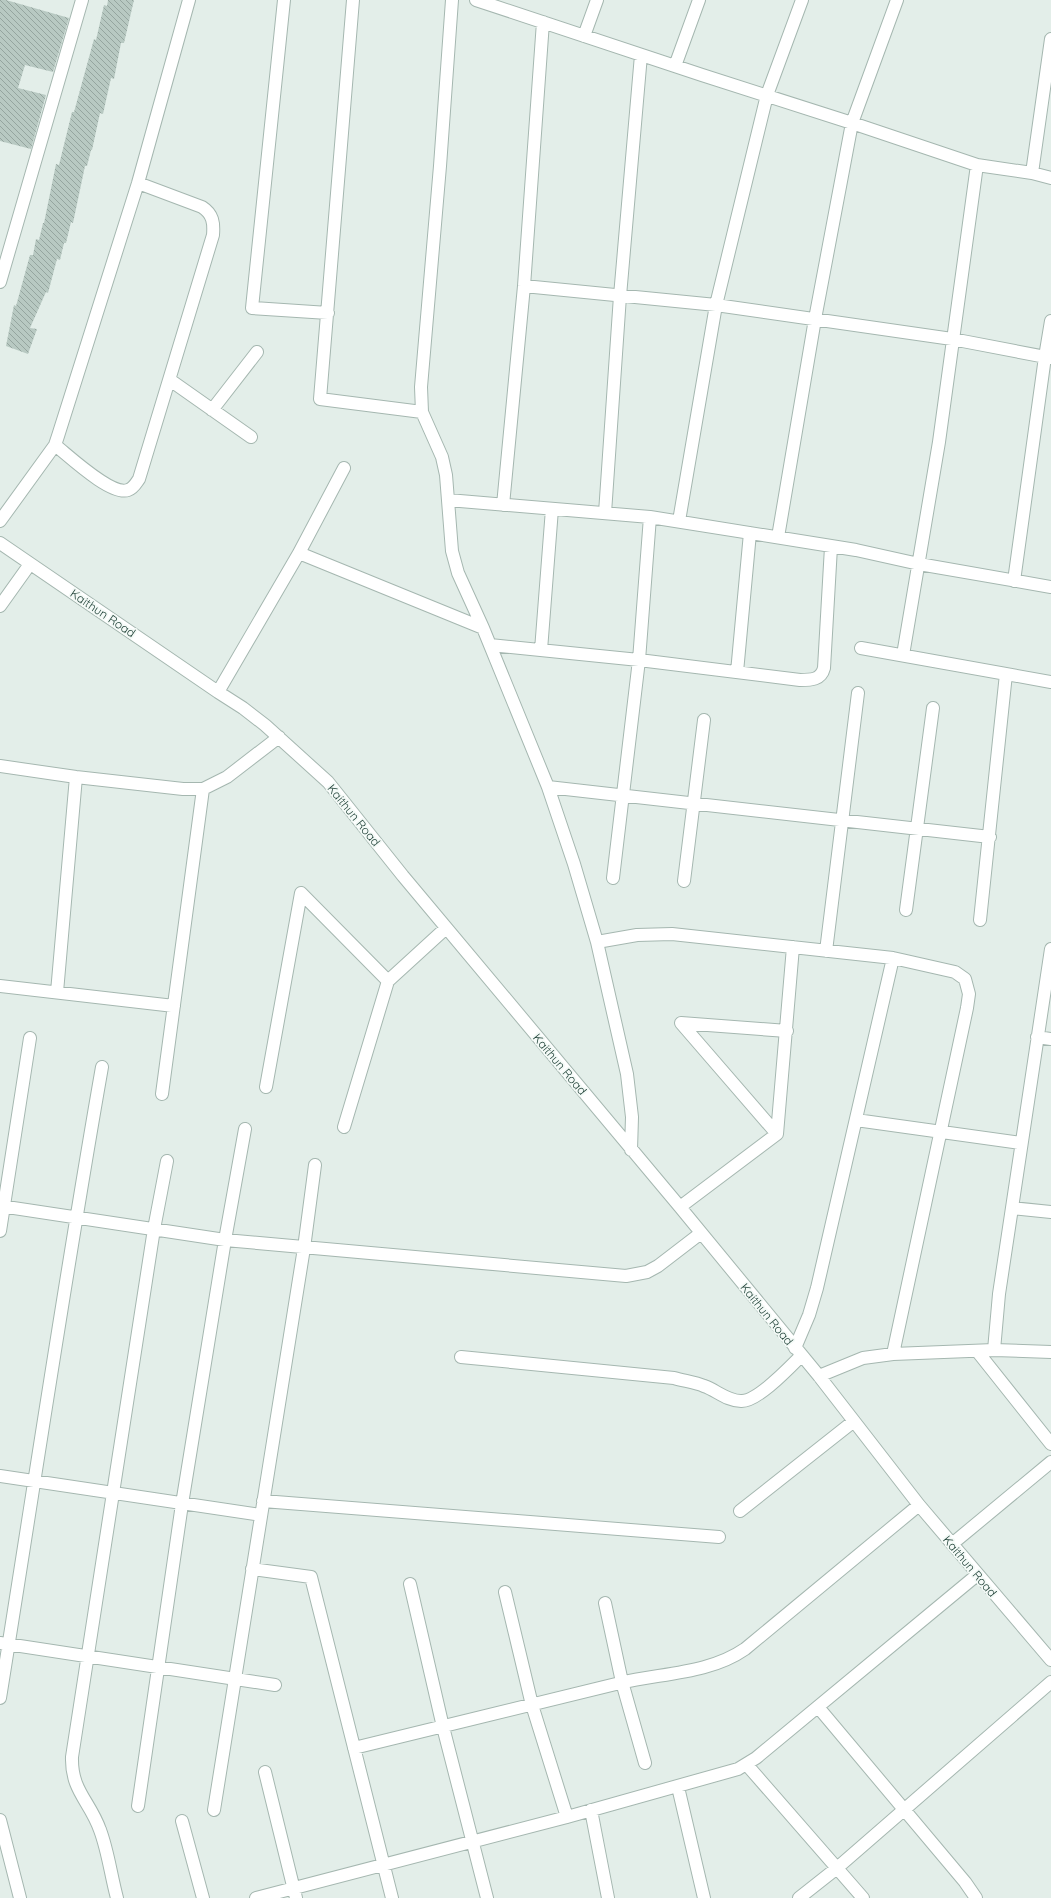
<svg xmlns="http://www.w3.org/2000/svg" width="1051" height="1898" viewBox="0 0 1051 1898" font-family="Quicksand,sans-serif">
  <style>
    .building { fill: url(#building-back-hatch) }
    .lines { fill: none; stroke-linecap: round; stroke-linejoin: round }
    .minor-casing { stroke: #a5b7b0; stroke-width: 14 }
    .minor { stroke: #fff; stroke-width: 12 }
    .labels { text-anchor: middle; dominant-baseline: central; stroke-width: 3.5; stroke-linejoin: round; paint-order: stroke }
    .street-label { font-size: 12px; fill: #204238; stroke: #f4faf7 }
  </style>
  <defs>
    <pattern id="building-back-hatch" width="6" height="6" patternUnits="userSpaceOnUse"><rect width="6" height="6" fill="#b8c9c2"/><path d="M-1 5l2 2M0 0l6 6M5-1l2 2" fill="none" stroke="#95a59f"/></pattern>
  </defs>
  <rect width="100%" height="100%" fill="#e3eee9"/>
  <path class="building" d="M0,0H6L69,18L53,72L25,65L18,88L46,95L31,149L0,141Z
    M108,0H134L124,43H121L114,79L111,78L103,114L100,113L92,150H91L87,166H85L73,223L71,222L66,243H64L60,260L57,259L48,293L46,292L30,328L37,329L28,354L6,346L14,305L16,306L30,255H33L36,239L39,240L43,223H44L56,164L59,165L72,112H74L94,39L96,40L104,5L107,6Z"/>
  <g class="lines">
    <defs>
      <path id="minor" d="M284,0L252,308L328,313
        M353,0L320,399L422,412
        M452,0L440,166L421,387L422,412L442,457L446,475L452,551L458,573L483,628L548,787L574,864L597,942L627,1074L632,1117L631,1150
        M476,0L702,75L852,123L977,165L1032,173L1051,178
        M584,36L597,0
        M675,66L699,0
        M1032,173L1051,39
        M0,282L82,0
        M524,286L716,305L952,339L1051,358
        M170,380L251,437
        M212,410L257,352
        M55,445C69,456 111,496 128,490C134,488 136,483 139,479L213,235C214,223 213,214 202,207L138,183
        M448,500L650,517L856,550L919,564L1051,587
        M503,505L524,286L543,22
        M605,513L620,296L641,55
        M0,521L55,445L58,436L138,183L189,0
        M679,521L716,305L767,95L802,0
        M778,537L815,319L852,123L897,0
        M0,543L218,692L243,708L265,725L328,782L403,876L680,1207L819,1376L919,1505L1051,1660
        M299,553L344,468
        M1014,581L1045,357L1051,321
        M0,606L30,564
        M490,645L639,660L800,680C811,680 821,680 824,668L831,547
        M861,648L1051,682
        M541,650L552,509
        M903,655L939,442L977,165
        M737,672L750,533
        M218,692L299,553L483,628
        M0,766L76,777L183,789H203L227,777L279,737
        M548,787L990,837
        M613,878L639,660L650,517
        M684,881L704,720
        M906,910L933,708
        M980,920L1006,674
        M597,942L637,935L672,934L893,958L955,972L965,979L969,994L967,1008L893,1354
        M826,951L858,693
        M0,986L174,1006
        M57,992L76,777
        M1037,1037L1051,1039
        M266,1087L301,893L388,981
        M162,1094L203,789
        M856,1120L1021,1143
        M344,1127L388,981L446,928
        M777,1134L681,1023L787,1031
        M0,1206L225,1240L626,1276L647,1272L658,1266L701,1233
        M680,1207L777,1134L793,947
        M1012,1208L1051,1212
        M0,1231L30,1038
        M795,1348L809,1315L817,1288L893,958
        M994,1350L999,1294L1051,949
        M977,1351L1051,1444
        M461,1357L674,1378C684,1381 695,1382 704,1386C716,1390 727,1401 741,1401C757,1402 789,1368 801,1356
        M819,1376L863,1358L893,1354L994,1350L1051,1352
        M0,1476L261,1515
        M263,1501L719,1537
        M740,1511L854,1421
        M952,1544L1051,1462
        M252,1569L311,1577L392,1898
        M410,1584L443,1727L487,1898
        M505,1592L532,1705L567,1817
        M605,1603L622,1682L645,1763
        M0,1643L275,1685
        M0,1698C34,1487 65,1277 102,1067
        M818,1707L965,1882L976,1898
        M354,1748C443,1727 531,1704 620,1683C661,1673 709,1674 745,1649L919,1505
        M747,1765L863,1898
        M265,1772L296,1898
        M678,1787L704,1898
        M138,1806L182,1504L225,1240L245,1129
        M214,1810L304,1248L315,1165
        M591,1810L608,1898
        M0,1820L20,1898
        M182,1821L203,1898
        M117,1898C111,1876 108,1851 100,1830C90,1801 71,1791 72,1757L154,1229L167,1161
        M256,1898L567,1817L738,1769L756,1758L977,1575
        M799,1898L837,1868L1051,1682"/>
    </defs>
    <use href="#minor" class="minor-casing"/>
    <use href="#minor" class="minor"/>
  </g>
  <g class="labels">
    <g class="street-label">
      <text transform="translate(103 613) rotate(34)">Kaithun Road</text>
      <text transform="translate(354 815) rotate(51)">Kaithun Road</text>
      <text transform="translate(560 1064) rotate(50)">Kaithun Road</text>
      <text transform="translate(767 1314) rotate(51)">Kaithun Road</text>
      <text transform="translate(970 1566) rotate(50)">Kaithun Road</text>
    </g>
  </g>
</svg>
